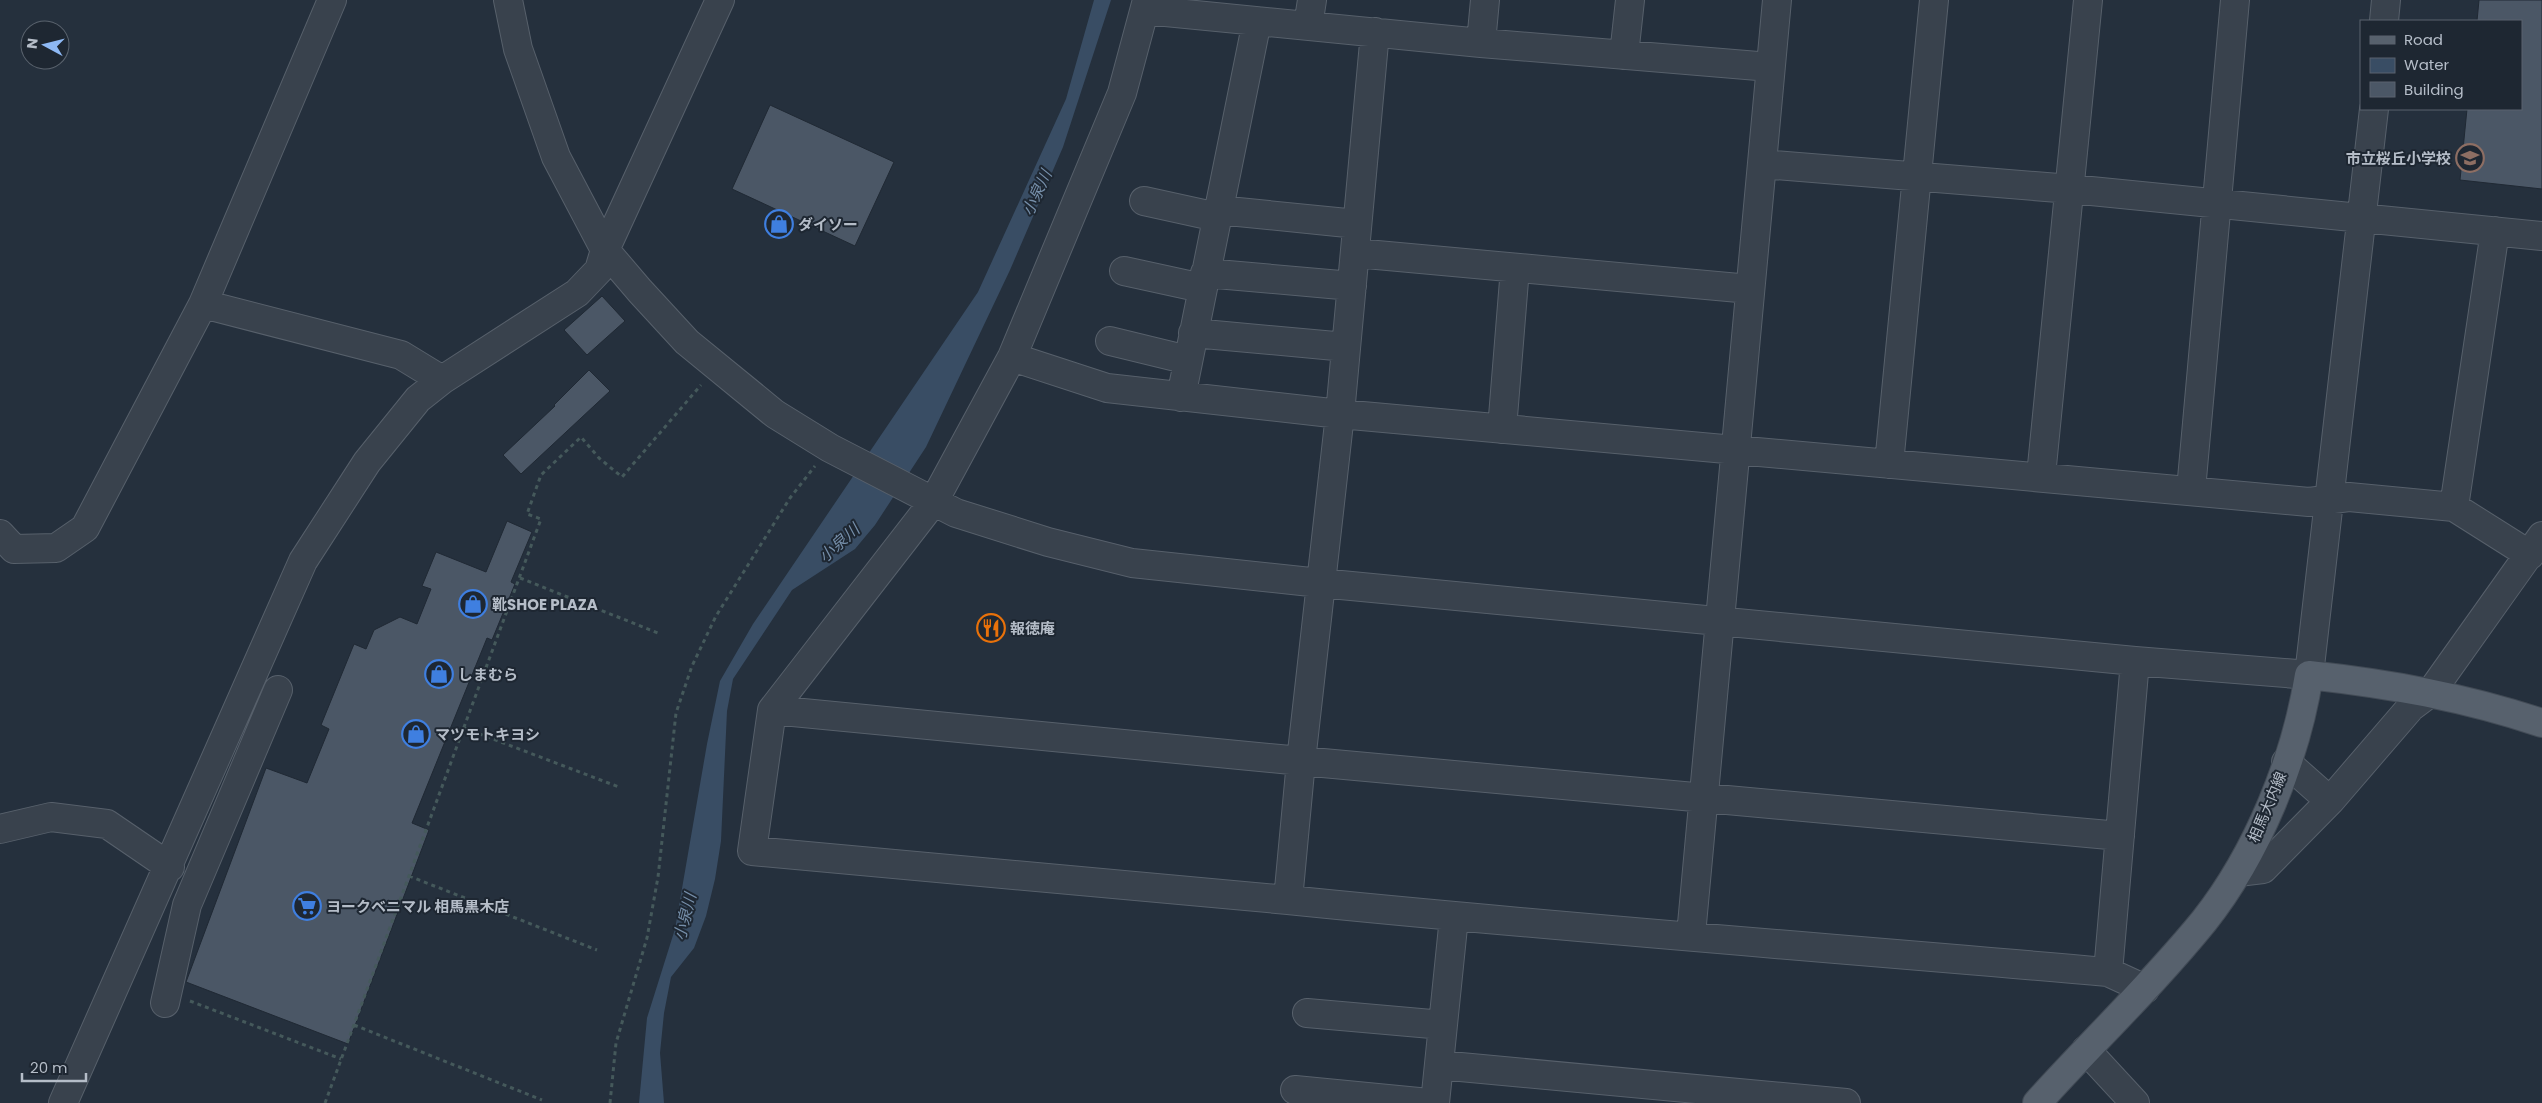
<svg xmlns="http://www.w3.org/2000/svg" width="2542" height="1103" viewBox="0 0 2542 1103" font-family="Poppins,'Noto Sans JP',sans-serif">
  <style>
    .water { fill: #394d64 }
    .building { fill: #4b5766; stroke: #202934 }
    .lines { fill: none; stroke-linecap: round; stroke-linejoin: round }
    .minor-casing { stroke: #57606b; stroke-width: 30 }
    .major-casing { stroke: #424b56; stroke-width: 30 }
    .path { stroke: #45595b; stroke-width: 3; stroke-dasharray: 4 4; stroke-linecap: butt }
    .minor { stroke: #39424d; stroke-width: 28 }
    .major { stroke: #57616d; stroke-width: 28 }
    .labels { text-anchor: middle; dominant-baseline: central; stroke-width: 4; stroke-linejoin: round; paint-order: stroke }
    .poi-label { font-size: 15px; font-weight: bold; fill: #b5bdc8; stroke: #1e2732; text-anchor: start }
    .street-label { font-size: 15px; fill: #b5bdc8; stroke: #1e2732 }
    .water-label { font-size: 16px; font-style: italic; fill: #768faa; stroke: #1e2732 }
  </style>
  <rect width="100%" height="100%" fill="#25303d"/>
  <path class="water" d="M1094,0H1111L1063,147L1010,270L926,447L875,525L855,549L792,590L733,679L727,711L721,841L715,879L706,916L694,948L671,977L664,1013L660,1053L664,1103H639L647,1018L675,929L707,744L720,681L753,624L978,292L1066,99Z"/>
  <path class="building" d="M2479,0H2542V189L2460,180L2467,109H2521V21H2477Z
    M770,105L894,162L855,246L732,189Z
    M602,296L625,321L587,355L564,330Z
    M589,370L610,391L521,474L503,455L555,406L554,405Z
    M507,521L532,532L511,582L515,584L492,640L487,638L412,823L429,830L348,1044L186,982L266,768L307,783L329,729L321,725L354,644L366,649L374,630L400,617L417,624L431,589L422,586L436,552L486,572Z"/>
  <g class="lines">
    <defs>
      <path id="minor" d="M508,0L518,49L556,157L605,250L640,291L687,342L775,414L830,448L956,513L1048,542L1132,563L1320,583L2135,661L2309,675L2374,109
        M1147,0L1122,93L1012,357L934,501L772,710L752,851L1288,900
        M1145,10L1481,43L1770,67
        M2384,21L2386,0
        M1308,26L1312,0
        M1375,32L1340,414L1301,761L1288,900C1561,928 1835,948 2108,972L2145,989
        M1481,43L1485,0
        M1624,55L1630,0
        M1762,164L2071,189L2542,236
        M1144,201L1217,217
        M1218,210L1357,224
        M1355,253L1750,289
        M1124,271L1202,288
        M1205,273L1352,286
        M203,304L401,355L442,380
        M1193,333L1346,347
        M1110,341L1188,360
        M1012,357L1107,388L1340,414L2309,502L2349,497L2454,507L2530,555
        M1181,397L1257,21
        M1502,429L1515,268
        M1889,464L1934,0
        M2041,476L2088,0
        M2191,490L2235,0
        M2454,507L2495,231
        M0,534L14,549L56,548L85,528L203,304L332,0
        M772,710L1301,761L2120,836
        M2286,762L2330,801
        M0,829L51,817L107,824L170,867
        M2238,872L2263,869L2330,801L2411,707L2431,692L2542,536
        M1691,935L1777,0
        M2108,972L2135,661
        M165,1003L187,905L278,690
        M1307,1013L1443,1025
        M2086,1050L2135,1103
        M1439,1065L1846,1103
        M1295,1090L1429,1103
        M63,1103L303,561L367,462L418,399L442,380L577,293L599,270L605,250L720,0
        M1435,1103L1454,917"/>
      <path id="major" d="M2037,1103C2092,1042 2152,985 2204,921C2257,854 2296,759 2309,675C2390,684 2464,697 2542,723"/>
    </defs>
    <use href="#minor" class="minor-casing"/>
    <use href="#major" class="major-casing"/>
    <path class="path" d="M520,578L658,633
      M464,728L619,787
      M409,876L597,950
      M190,1001L341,1059
      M354,1025L542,1100
      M325,1103L541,519L527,514L541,475L581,437L599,458L622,477L701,385
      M610,1103L616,1043L647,938L658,877L676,713L692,666L716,616L790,498L815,466"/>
    <use href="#minor" class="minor"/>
    <use href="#major" class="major"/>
  </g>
  <defs>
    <symbol id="school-ring" viewBox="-11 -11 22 22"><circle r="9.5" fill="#1e2732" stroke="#8d6e63" stroke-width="1.5"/><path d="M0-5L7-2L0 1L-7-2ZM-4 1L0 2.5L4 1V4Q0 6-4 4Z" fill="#8d6e63"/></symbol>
    <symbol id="shop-ring" viewBox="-11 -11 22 22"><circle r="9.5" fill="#1e2732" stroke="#3f7fe0" stroke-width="1.5"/><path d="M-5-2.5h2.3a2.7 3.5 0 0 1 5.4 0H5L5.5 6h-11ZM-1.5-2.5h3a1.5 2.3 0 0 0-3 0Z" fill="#3f7fe0"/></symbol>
    <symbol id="restaurant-ring" viewBox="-11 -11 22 22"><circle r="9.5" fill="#1e2732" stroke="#e8710a" stroke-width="1.5"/><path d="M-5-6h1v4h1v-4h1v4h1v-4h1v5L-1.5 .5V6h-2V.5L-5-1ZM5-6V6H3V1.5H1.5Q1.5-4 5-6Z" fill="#e8710a"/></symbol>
    <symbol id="supermarket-ring" viewBox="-11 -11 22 22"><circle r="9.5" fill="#1e2732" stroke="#3f7fe0" stroke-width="1.5"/><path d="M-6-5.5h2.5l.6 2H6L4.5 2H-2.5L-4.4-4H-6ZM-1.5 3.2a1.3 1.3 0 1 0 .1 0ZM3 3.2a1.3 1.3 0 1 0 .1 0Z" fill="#3f7fe0"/></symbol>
  </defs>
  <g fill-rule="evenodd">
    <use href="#school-ring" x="2454" y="142" width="32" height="32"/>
    <use href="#shop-ring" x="763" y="208" width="32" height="32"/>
    <use href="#shop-ring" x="457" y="588" width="32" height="32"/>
    <use href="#restaurant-ring" x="975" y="612" width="32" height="32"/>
    <use href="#shop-ring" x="423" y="658" width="32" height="32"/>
    <use href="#shop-ring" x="400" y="718" width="32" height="32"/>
    <use href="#supermarket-ring" x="291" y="890" width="32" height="32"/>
  </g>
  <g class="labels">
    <g class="poi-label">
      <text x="2451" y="158" text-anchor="end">市立桜丘小学校</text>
      <text x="798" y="224">ダイソー</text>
      <text x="492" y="604">靴SHOE PLAZA</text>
      <text x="1010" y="628">報徳庵</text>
      <text x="458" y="674">しまむら</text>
      <text x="435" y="734">マツモトキヨシ</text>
      <text x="326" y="906">ヨークベニマル 相馬黒木店</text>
    </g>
    <g class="street-label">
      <text transform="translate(2267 807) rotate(-67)">相馬大内線</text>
    </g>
    <g class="water-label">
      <text transform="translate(1037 193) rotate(-65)">小泉川</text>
      <text transform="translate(839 543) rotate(-42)">小泉川</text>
      <text transform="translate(685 917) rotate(-76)">小泉川</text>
    </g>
  </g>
  <rect x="2360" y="20" width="162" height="90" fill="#1e2732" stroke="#5a636e"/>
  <rect x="2370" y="36" width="25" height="8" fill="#57616d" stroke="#5a636e"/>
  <text x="2404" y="45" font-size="15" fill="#b5bdc8">Road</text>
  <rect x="2370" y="58" width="25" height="15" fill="#394d64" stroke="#5a636e"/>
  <text x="2404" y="70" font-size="15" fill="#b5bdc8">Water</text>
  <rect x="2370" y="82" width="25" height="15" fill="#4b5766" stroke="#5a636e"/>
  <text x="2404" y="95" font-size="15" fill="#b5bdc8">Building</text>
  <g transform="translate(45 45) rotate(277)"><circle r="24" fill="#1e2732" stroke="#5a636e"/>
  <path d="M0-4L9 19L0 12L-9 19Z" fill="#8eb9f5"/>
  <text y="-8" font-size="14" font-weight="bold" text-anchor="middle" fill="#b5bdc8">N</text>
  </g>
  <path d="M22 1073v8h64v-8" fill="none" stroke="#b5bdc8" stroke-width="2.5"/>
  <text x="30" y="1073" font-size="15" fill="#b5bdc8" stroke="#1e2732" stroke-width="4" paint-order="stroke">20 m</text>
</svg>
